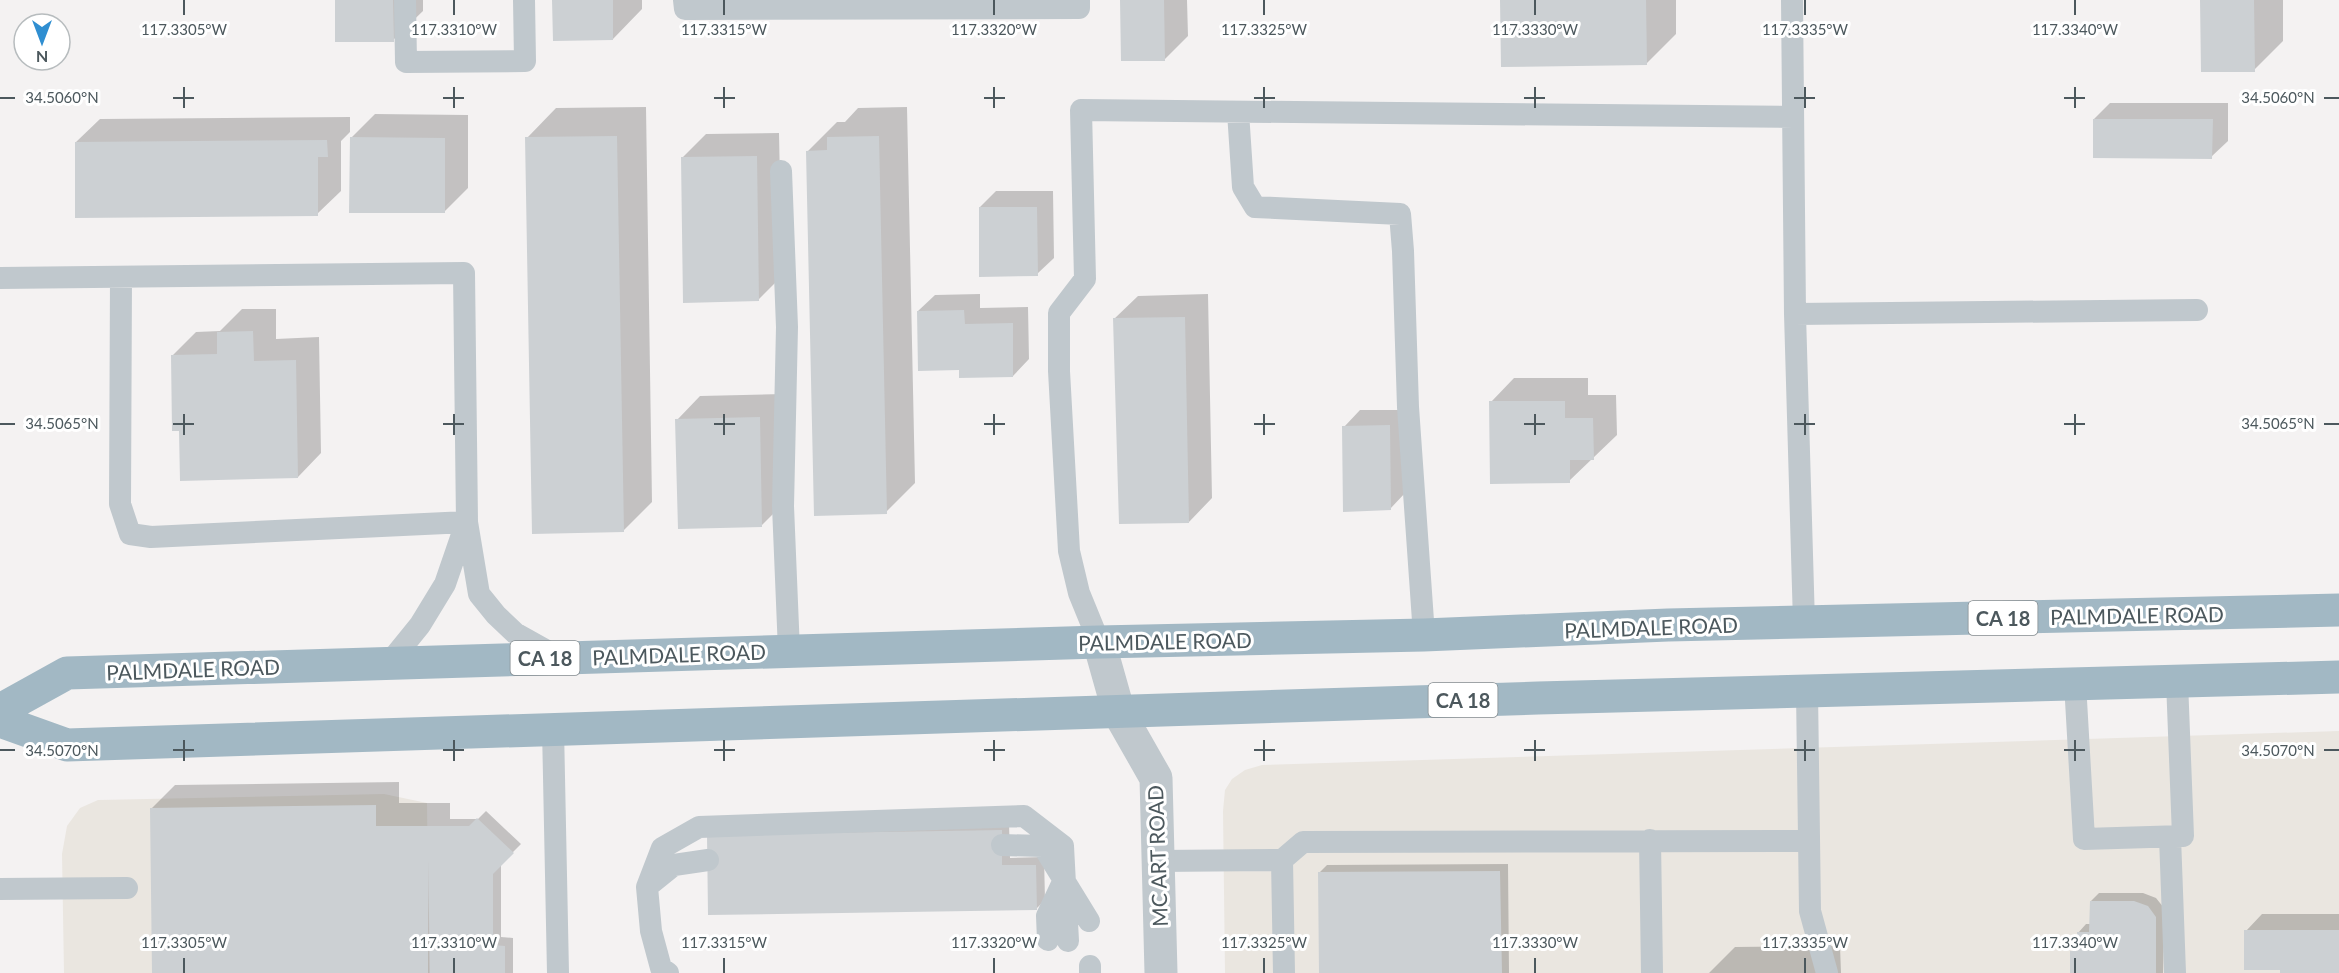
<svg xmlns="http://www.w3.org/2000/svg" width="2339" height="973" viewBox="0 0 2339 973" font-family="Lato,sans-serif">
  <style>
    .commercial { fill: #eae6e0 }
    .shadow { fill: #0003 }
    .building { fill: #ccd0d3 }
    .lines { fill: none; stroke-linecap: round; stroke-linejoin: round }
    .service { stroke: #c0c8cd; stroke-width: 22 }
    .minor { stroke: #c0c8cd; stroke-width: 33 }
    .trunk { stroke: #a2b8c4; stroke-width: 33 }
    .ticks { fill: none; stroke: #4c585d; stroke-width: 2 }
    .labels { text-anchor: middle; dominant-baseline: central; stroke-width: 6; stroke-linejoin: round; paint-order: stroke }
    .shield { fill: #fff; stroke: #828a8e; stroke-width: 1.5 }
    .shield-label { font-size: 20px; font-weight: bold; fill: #4c585d }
    .street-label { font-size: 21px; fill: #4c585d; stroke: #fff }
    .ticks-label { font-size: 15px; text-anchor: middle; fill: #4c585d; stroke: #fff; stroke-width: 6; stroke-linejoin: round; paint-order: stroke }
  </style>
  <rect width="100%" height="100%" fill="#f4f2f2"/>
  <path class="commercial" d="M2339,731V973H1225L1223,811L1225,790L1232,779L1245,770L1262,765Z
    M384,794L427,803L429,973H64L62,854L67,826L80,808L98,800Z"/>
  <path class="shadow" d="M336,0H423V11L393,40Z
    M554,0H642V9L613,39Z
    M1121,0H1187L1188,36L1164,60Z
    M1501,0H1676V34L1647,63Z
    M2202,0H2283V41L2254,70Z
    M2110,103H2228V141L2211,157L2094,119Z
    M646,107L652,502L623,531L527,138L556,108Z
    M907,107L915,483L886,512L808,151L837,122H845L858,108Z
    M375,114L468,115V188L444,212L351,138Z
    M350,117V132L341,141V191L317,214L76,142L100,119Z
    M779,133L782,276L758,300L682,158L706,134Z
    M996,191H1053L1054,258L1037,274L980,207Z
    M980,294V308L1028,307L1029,359L1013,376L961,368L918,311L935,295Z
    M1208,294L1212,498L1189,522L1114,319L1138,296Z
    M242,309H276V339L319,337L321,453L298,477L180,429L172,356L196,332L220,331Z
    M1514,378H1588V395H1616L1617,435L1569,481L1491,402Z
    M783,394L785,502L762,525L677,420L700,396Z
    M1360,410H1405L1406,492L1390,509L1344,427Z
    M399,782V803H450V819H478L486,811L521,844L501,864V937L513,938V973H153L151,809L175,785Z
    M1009,823L1010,858L1044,857L1045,900L1037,908L709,835Z
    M1508,864L1509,973H1320L1319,873L1327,865Z
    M2099,893H2143L2156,898L2164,908L2163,973H2071V952L2078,945V933L2086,924H2091V901Z
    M2262,914H2339V973H2281V968L2246,931Z
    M1840,946L1841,973H1709L1735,947Z"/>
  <path class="building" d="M335,0H393L394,42H335Z
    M552,0H613V40L553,41Z
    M1120,0H1164L1165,61H1121Z
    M1500,0H1646L1647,65L1501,67Z
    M2200,0H2254L2255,72H2201Z
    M2093,119H2213L2212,159L2093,158Z
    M617,136L624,532L532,534L525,137Z
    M879,136L887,514L814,516L806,151L827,150V137Z
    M350,137L445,138V213H349Z
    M327,140L328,157H318V216L75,218V142Z
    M757,156L759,301L683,303L681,157Z
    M979,207H1037L1038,276L979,277Z
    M964,310L965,324L1013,323V377L959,378V370L918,371L917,311Z
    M1185,317L1189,523L1119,524L1113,318Z
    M253,331L254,361L296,360L298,478L180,481L179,431H172L171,355L217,354V332Z
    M1489,401H1565V418H1593L1594,460H1570V483L1490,484Z
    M760,417L762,527L678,529L675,419Z
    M1390,425L1391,510L1343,512L1342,426Z
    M376,805V826H469L477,818L514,853L493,874V945L505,946V973H430L428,859V973H152L150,808Z
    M1002,830V865H1036L1037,910L708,915L707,835Z
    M1500,871L1502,973H1319L1318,872Z
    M2090,901H2134L2148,906L2156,917V973H2070V951H2077V932H2089Z
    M2244,930H2339V973H2280V970H2244Z"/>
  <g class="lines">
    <path class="service" d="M405,0L406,62L525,61L524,0
      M684,0L685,9L1079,8V0
      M1792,0L1795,314L1804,623
      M1238,112L1243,187L1255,207L1400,214L1403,251L1408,407L1424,635
      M781,171L787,327L783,506L789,651
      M121,277L120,504L130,534L151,537L467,522
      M0,278L464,273L467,522L479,594L496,615L515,633L558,657
      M1795,314L2197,310
      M1099,642L1079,593L1069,551L1059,371V313L1085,279L1081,110L1793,117
      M390,662L420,625L445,584L466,523
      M2075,683L2084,839L2183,836L2177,681
      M1807,691L1810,911L1827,973
      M553,728L558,973
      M2170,837L2175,973
      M1650,840L1652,973
      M1002,845L1043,846L1089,921
      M1282,860L1284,973
      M1158,861L1282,860L1303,842L1809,841
      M648,886L674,865L708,860
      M0,889L127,888
      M1048,940L1047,916L1063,882
      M668,973L661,968L651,931L647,887L662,848L699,827L1024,816L1063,846L1068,941
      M1090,973V966"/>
    <path class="minor" d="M1099,642L1119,713L1156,778L1161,973"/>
    <path class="trunk" d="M0,710L67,673L1099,642L1424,635L1668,625L2339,610
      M0,721L67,745L1538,698L2339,677"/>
  </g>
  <path class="ticks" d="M184,0V15M454,0V15M724,0V15M994,0V15M1264,0V15M1535,0V15M1805,0V15M2075,0V15M184,87V108M454,87V108M724,87V108M994,87V108M1264,87V108M1535,87V108M1805,87V108M2075,87V108M0,98H15M173,98H194M443,98H464M714,98H735M984,98H1005M1254,98H1275M1524,98H1545M1794,98H1815M2064,98H2085M2324,98H2339M184,414V435M454,414V435M724,414V435M994,414V435M1264,414V435M1535,414V435M1805,414V435M2075,414V435M0,424H15M173,424H194M443,424H464M714,424H735M984,424H1005M1254,424H1275M1524,424H1545M1794,424H1815M2064,424H2085M2324,424H2339M184,740V761M454,740V761M724,740V761M994,740V761M1264,740V761M1535,740V761M1805,740V761M2075,740V761M0,750H15M173,750H194M443,750H464M714,750H735M984,750H1005M1254,750H1275M1524,750H1545M1794,750H1815M2064,750H2085M2324,750H2339M184,958V973M454,958V973M724,958V973M994,958V973M1264,958V973M1535,958V973M1805,958V973M2075,958V973"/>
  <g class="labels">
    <g class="shield">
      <rect x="1968.5" y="601" width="69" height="34" rx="4.5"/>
      <rect x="510.5" y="641" width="69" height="34" rx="4.5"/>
      <rect x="1428.5" y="683" width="69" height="34" rx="4.5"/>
    </g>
    <g class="shield-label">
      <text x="2003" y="618">CA 18</text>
      <text x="545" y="658">CA 18</text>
      <text x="1463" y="700">CA 18</text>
    </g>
    <g class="street-label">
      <text transform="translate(2137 615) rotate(-1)">PALMDALE ROAD</text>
      <text transform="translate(1651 627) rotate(-2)">PALMDALE ROAD</text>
      <text transform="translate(1165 641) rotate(-1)">PALMDALE ROAD</text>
      <text transform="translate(679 654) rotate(-2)">PALMDALE ROAD</text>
      <text transform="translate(193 669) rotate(-2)">PALMDALE ROAD</text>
      <text transform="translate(1157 856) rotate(-92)">MC ART ROAD</text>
    </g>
  </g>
  <g class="ticks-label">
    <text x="184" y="35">117.3305°W</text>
    <text x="454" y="35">117.3310°W</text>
    <text x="724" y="35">117.3315°W</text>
    <text x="994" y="35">117.3320°W</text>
    <text x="1264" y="35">117.3325°W</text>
    <text x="1535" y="35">117.3330°W</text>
    <text x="1805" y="35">117.3335°W</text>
    <text x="2075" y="35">117.3340°W</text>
    <text x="2278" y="103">34.5060°N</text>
    <text x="62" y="103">34.5060°N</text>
    <text x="2278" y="429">34.5065°N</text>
    <text x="62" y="429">34.5065°N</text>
    <text x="2278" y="756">34.5070°N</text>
    <text x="62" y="756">34.5070°N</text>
    <text x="184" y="948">117.3305°W</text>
    <text x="454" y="948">117.3310°W</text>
    <text x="724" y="948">117.3315°W</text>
    <text x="994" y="948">117.3320°W</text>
    <text x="1264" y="948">117.3325°W</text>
    <text x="1535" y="948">117.3330°W</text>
    <text x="1805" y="948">117.3335°W</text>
    <text x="2075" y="948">117.3340°W</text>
  </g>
  <g transform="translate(42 42) rotate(180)"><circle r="28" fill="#ffffff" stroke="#b7bcbe" stroke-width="1.5"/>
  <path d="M0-4.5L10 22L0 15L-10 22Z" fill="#2f8ed1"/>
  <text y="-9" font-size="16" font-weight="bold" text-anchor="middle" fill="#4c585d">N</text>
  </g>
</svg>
